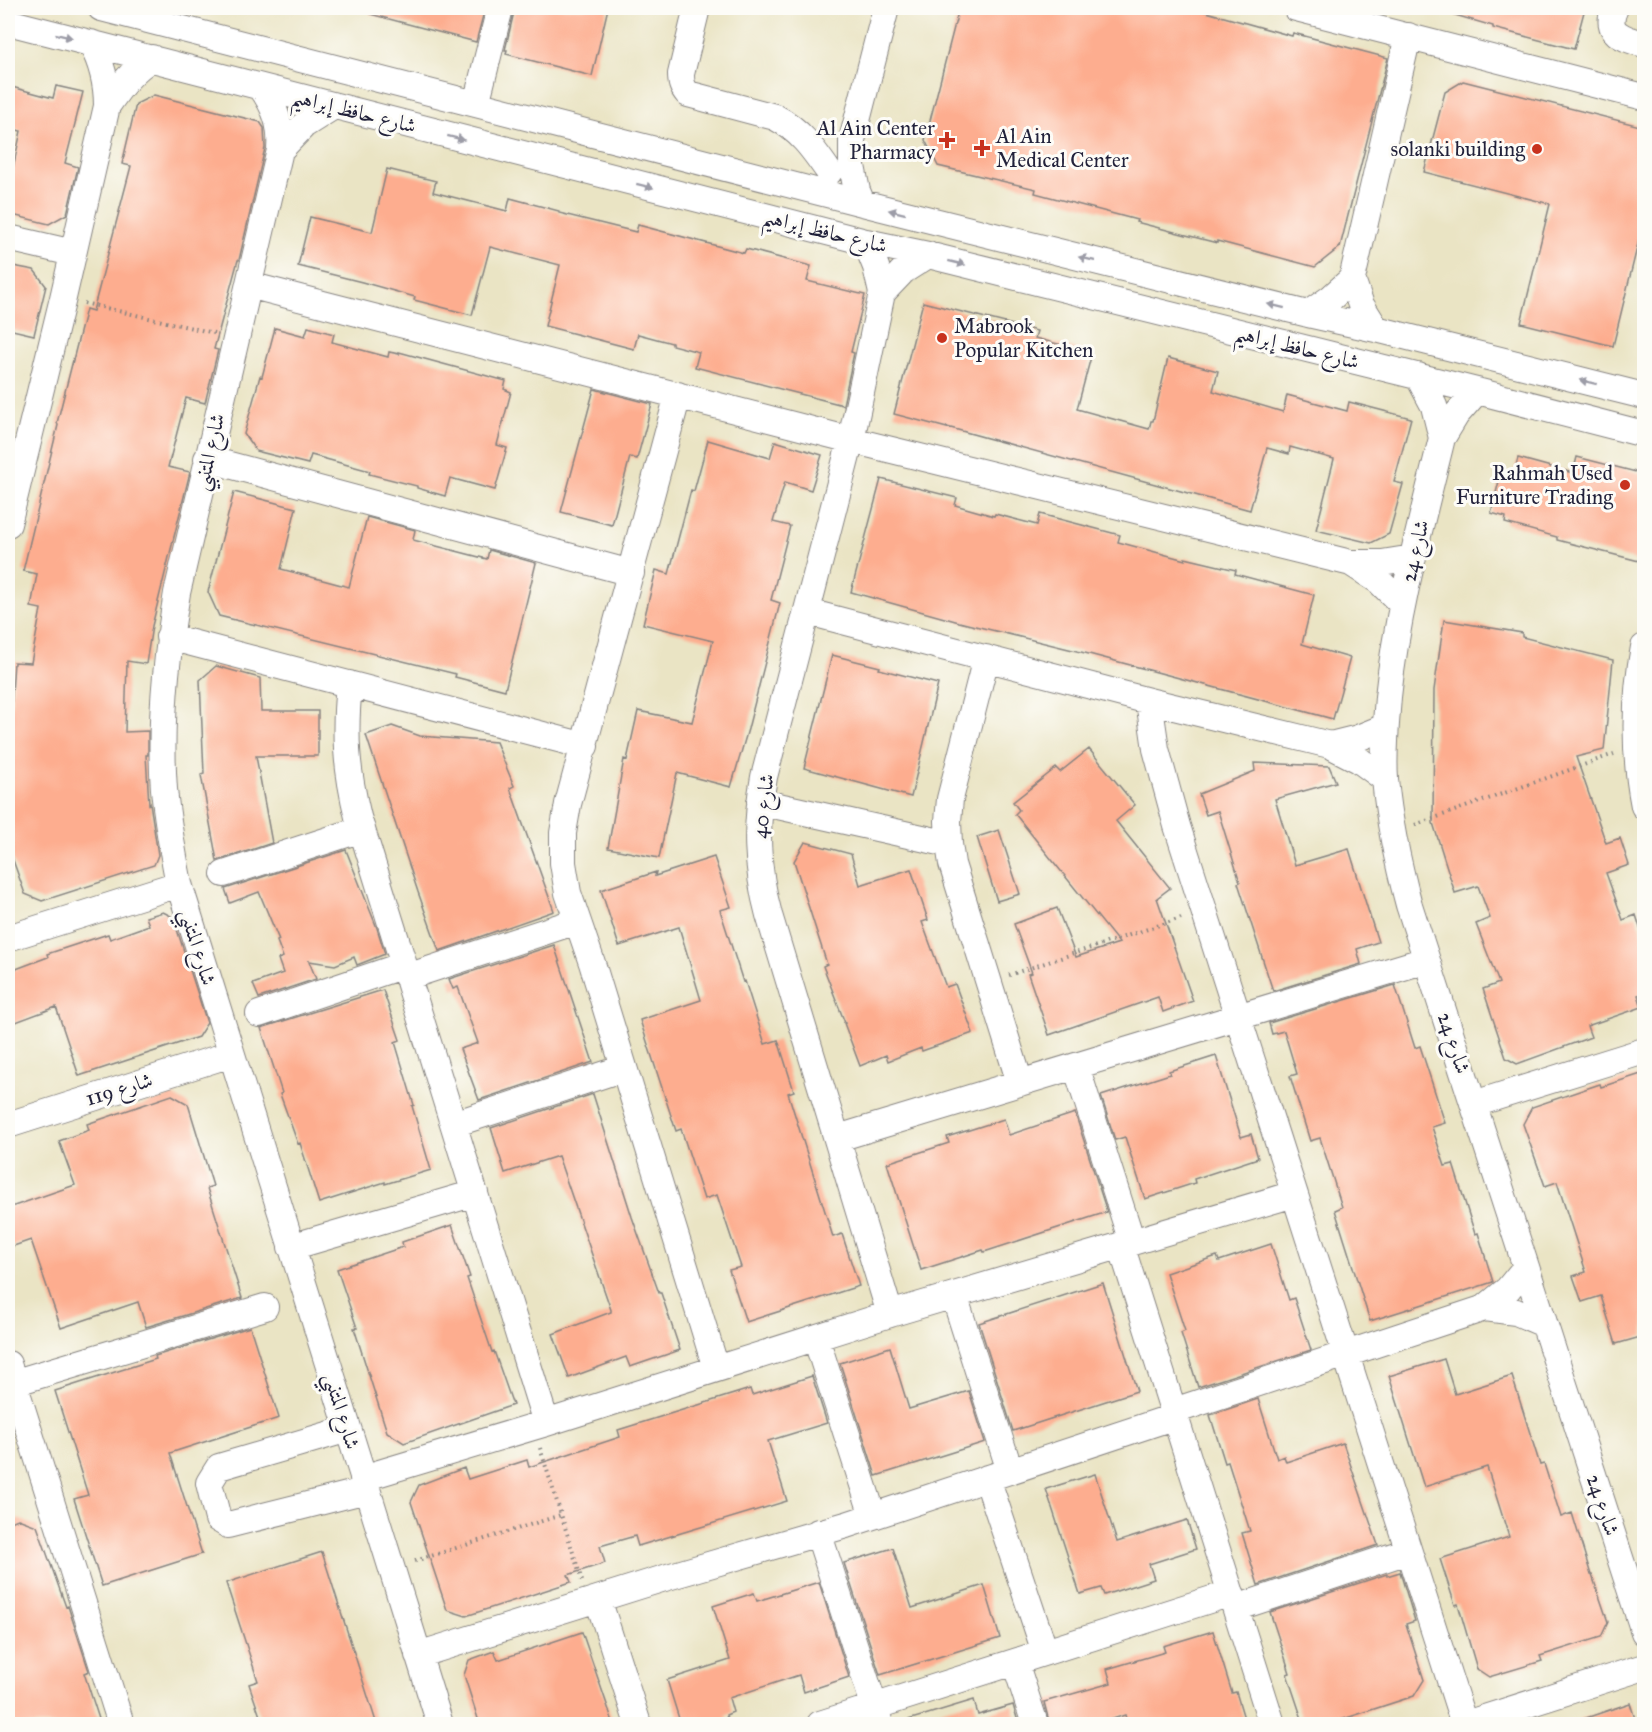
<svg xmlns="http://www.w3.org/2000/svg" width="1652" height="1732" viewBox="0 0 1652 1732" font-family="'IM FELL Great Primer',Amiri,serif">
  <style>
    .building { fill: #fdad8f }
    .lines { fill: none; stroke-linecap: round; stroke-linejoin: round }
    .minor-casing { stroke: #868380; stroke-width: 28 }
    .path { stroke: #868380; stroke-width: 4; stroke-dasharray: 1.5 4.5; stroke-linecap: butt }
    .minor { stroke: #fff; stroke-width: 26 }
    .oneway { fill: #9c9ca7 }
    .poi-dot { fill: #c8321e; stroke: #fdfcf7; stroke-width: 2 }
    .labels { text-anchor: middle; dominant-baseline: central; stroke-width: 6; stroke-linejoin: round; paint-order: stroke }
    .street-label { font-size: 21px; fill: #22223b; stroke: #fdfcf7 }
    .poi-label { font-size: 21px; fill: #22223b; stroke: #fdfcf7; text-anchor: end }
  </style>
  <rect width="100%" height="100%" fill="#fdfcf7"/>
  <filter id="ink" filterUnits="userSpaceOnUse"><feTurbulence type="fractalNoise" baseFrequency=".0167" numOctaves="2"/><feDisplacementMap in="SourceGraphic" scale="12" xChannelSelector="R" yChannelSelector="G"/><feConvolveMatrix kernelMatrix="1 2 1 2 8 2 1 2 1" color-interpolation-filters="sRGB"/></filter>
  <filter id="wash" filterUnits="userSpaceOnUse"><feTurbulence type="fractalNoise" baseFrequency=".008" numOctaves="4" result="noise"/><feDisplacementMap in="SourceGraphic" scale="24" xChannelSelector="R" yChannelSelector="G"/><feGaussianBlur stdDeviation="1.35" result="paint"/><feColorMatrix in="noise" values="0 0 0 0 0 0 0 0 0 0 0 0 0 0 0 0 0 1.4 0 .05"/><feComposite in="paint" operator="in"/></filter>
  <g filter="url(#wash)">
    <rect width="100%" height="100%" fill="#eae4c4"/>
    <g id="blocks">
      <path class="building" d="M370,8H485L476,42L370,14Z
        M515,8H608L592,76L506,54L507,50H505Z
        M959,8H1192L1292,36L1293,33L1388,58L1340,247L1315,267L1217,241V243L1136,222L1137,220L1035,193L1036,189L938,166L925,140Z
        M1448,8H1585L1574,49L1493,28V26L1448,13Z
        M1463,81L1644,127V219L1613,346L1521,323L1550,204L1424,172L1445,92Z
        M8,86L53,98L56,86L83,92L65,163L78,167L67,214L49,224L8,214V191L21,131L8,128Z
        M154,95L260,122L264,128L265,148L239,260H238L214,349L218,350L205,403L186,398L168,467L190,472L152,626L146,664L127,661L125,732L148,731V755H146L149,804L150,803L158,855L154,865L42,901L25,894L8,846V741H9L14,662L31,663L41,609L31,607L37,574L23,571L58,425L57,423L86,309L93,311L131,166L122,164L136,104Z
        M387,169L436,181L433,192L507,211L510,198L559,211V213L636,232L638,225L744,253L746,249L811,266L807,281L865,295L851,352L854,353L843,405L695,367L699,352L672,345V343L638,334L634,349L545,326L560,265L490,247L472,315L414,300L415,297L362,282L298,266L310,217L372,232Z
        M8,265L34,270L46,286L34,335L8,329Z
        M923,302L1037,331L1035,338L1092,353L1077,409L1149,429L1151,421H1153L1168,358L1218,371L1213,391L1283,412L1287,395L1347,411L1349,402L1411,418L1394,482L1403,484L1389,534L1371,543L1316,530L1334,459L1290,447L1289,454L1267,448L1250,510L947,427V428L894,414Z
        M308,327L334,334L332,342L388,357L389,352L399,354V352L506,381L504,389L511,392L497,445L507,448L495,490L450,478L445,496L417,488V486L369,474L370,471L311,455L308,464L256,451L244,434L260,376L262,377L275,328L305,336Z
        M594,389L652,404L637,459L630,457L612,525L561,512Z
        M708,440L770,458L775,441L822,455L811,490L785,482L773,522L790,526L771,600L780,603L748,729L731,787L677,773L659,858L608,848L624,759L627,760L638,711L692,722L713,641L643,624L656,570L669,574L691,490L694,491Z
        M1577,457L1644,474V537L1639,561L1557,540V537L1505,523L1506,517L1491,513L1500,477L1512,480L1518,458L1573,473Z
        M881,479L957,498L955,505L994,516L995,514L1037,525L1040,514L1120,535L1118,542L1185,560V558L1236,570L1235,574L1314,595L1302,644L1350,658L1333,719L1089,654L959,622L851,592Z
        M234,492L296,508L281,569L349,587L367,517L415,530L413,540L487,559L489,550L536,563L505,690L455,677L456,674L219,616L208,592Z
        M1444,620L1522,633V637L1613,660L1604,750L1576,757L1606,843L1620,838L1629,865L1606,873L1623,920L1636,915L1644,940V993L1638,995L1642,1007L1587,1026L1591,1037L1517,1064L1506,1058L1483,989L1499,983L1476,924L1490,918L1478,886L1455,893L1433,823L1434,690Z
        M832,655L880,667L879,669L938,684L911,797L804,768Z
        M216,666L260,678L261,711H318V756H256L272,843L217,861L201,775L204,774L200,680Z
        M392,726L420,736L496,742L514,786L510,788L554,911L439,951L418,892L366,735Z
        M1089,749L1135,805L1116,821L1170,888L1157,898L1193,1001L1163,1012L1158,997L1049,1035L1028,974L1032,973L1014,924L1057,908L1076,957L1119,943L1015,814L1019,810L1013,802L1056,768L1060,772Z
        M1254,763L1329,766L1336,782L1275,799L1295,865L1349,849L1378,942L1357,949L1361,964L1273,991L1238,883L1240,882L1218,811L1206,815L1199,794L1255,771Z
        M999,830L1020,894L997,901L977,837Z
        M805,842L851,854L860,885L911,869L928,920L922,922L946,987L955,984L973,1033L922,1051L921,1048L888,1061L886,1055L860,1066L844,1023H845L823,966L827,964L794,861Z
        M346,850L377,928L385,954L357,965L354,957L335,965L309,961L316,979L259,998L253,984L283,973L278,959L283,957L277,941L279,940L259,892L230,903L225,889Z
        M714,857L731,907L720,910L743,982L745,981L765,1044L778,1040L794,1091L788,1093L833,1237L842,1234L859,1286L746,1322L729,1270L741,1267L717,1195L704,1199L681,1129L676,1131L640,1020L701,1000L679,927L619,946L601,890L656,872L655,876Z
        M163,912L173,917L207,1023L198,1037L79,1076L56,1007L8,1025V972L48,957L47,954L108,934L110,939L149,925L146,917Z
        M554,945L593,1062L479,1100L460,1049L478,1043L458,987L453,989L449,979Z
        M1395,985L1415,1048L1420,1046L1445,1123L1432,1127L1445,1166L1453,1164L1475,1234L1478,1233L1493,1282L1370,1321L1335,1210L1342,1207L1320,1138L1310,1141L1290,1076L1297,1074L1284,1031L1272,1034L1269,1023Z
        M383,990L400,1040L395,1042L414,1105L412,1106L431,1170L385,1184V1182L319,1203L300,1143L298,1144L280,1094L282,1093L261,1028Z
        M1216,1056L1241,1137L1251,1134L1258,1158L1194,1179L1195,1183L1145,1199L1125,1137L1115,1140L1101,1096L1170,1074L1169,1071Z
        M1644,1073V1336L1616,1344L1601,1296L1582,1302L1573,1276L1586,1272L1557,1182L1545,1186L1523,1124L1532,1107L1600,1084L1601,1087Z
        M593,1094L632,1217L659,1293H661L680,1350L630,1367L626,1357L569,1378L553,1334L611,1312V1310L558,1156L505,1173L491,1128Z
        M172,1095L188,1104L213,1186L207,1188L242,1298L146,1327L138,1302L61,1328L31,1240L8,1248V1208L75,1185L59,1141L89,1130L87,1124Z
        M1075,1113L1107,1212L984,1252L983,1250L921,1270L887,1163L949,1143L947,1137L1004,1119L1009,1135Z
        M452,1225L470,1277L467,1278L492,1352L494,1351L513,1405L404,1443L387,1432L354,1328H357L337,1269L403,1247L402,1242Z
        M1271,1244L1289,1300L1294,1298L1311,1350L1198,1387L1181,1333L1185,1331L1166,1273L1217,1256L1219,1261Z
        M1103,1283L1137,1391L1013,1431L979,1323Z
        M250,1327L279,1418L170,1453L202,1554L102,1586L74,1499L88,1495L55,1391L156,1359L155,1356Z
        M890,1347L909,1409L969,1391L985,1442L876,1476L840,1363Z
        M1444,1359L1455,1394L1512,1376L1540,1465L1544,1464L1561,1517L1572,1513L1591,1575H1592L1608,1622L1601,1637L1540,1656L1542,1661L1489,1677L1477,1669L1458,1604L1455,1605L1440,1559L1509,1537L1487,1467L1424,1487L1389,1376Z
        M812,1376L827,1423L768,1441L787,1501L638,1546L635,1536L600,1546L605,1563L568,1575L571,1582L466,1616L447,1610L411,1502L419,1485L464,1468L468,1479L527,1460L529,1467L620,1437L618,1430L750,1389L752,1395Z
        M1258,1399L1277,1459L1284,1456L1286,1462L1343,1443L1378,1545L1258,1585L1242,1533L1250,1531L1228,1462L1225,1463L1210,1415Z
        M1095,1474L1117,1542L1187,1520L1196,1549L1149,1564L1154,1579L1104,1595L1101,1588L1080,1594L1046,1489Z
        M18,1519L37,1526L66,1607L68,1606L89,1671L84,1673L101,1725H8V1523Z
        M893,1548L912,1608L984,1585L1000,1638L880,1675L844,1563Z
        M322,1552L377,1725H263L249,1684L258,1681L226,1583Z
        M1400,1572L1415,1621L1406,1624L1424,1680L1414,1696L1325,1725H1318L1302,1719L1287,1674L1290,1673L1270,1612L1387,1574V1576Z
        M819,1582L849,1677L804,1692L799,1675L729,1698L733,1712L726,1715L728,1721L717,1725H681L667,1680L730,1660L713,1606L754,1593L757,1601Z
        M1213,1631L1232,1693L1236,1692L1246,1725H1128L1125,1715L1095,1725H1050L1044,1702L1111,1683L1107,1669L1165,1652L1163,1646Z
        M582,1632L614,1725H480L464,1675L469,1660L494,1651L498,1660Z
        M974,1700L978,1715L1013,1705L1019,1725H908V1720Z
        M1630,1703L1637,1725H1577V1721Z"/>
    </g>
  </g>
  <g filter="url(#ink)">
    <use href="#blocks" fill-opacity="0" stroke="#868380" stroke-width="1.5"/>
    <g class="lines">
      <defs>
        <path id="minor" d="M101,8L862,203L1308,314L1376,329L1644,396
          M697,8L681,74C681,83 682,87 688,94L775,117C800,130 813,149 829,172
          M1296,8L1644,97
          M1615,8C1603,33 1624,39 1644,44
          M8,22L866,242L928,255L1477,391L1644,434
          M261,87C275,107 282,125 280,150L177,593C166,658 159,723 164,789C167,821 173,853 179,884L440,1724
          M476,104L500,8
          M107,106C120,87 132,70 152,58
          M280,150L304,125L334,106
          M862,203L857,191L852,166V140L886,8
          M8,238L73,253
          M866,242L876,267L882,293L851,440L764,777C755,826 756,867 769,915L890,1314
          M249,285L851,440L1351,563H1382L1413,558
          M882,293L903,271L928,255
          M1308,314L1331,298L1352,279
          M1376,329L1361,305L1352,279L1408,36
          M1418,376L1434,406L1442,438
          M1477,391L1456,415L1442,438C1421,524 1397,610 1388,697C1386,724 1383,752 1385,779C1389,822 1398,864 1409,905L1644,1632
          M678,395L568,804L563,833V863L568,893L592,963L716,1368
          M207,459L631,573
          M8,524L63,298L107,106C107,83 102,63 91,43
          M1351,563L1379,581L1402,604
          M808,612L1149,701L1330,745L1359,760L1385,779
          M169,637L585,746
          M1644,647C1634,698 1634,755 1644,806
          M986,658L950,799L948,821L949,844L952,864L1020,1083
          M349,684C344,734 346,768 358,817L546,1423
          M1149,701L1156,749L1177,826L1464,1724
          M1330,745L1358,738L1385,727
          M760,802L949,844
          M224,874L362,829
          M8,938L179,884
          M407,977L577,921
          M259,1014L404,965
          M1076,1066L1132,1242
          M1474,1104L1644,1051
          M454,1124L624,1068
          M8,1125L231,1054
          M838,1138L1426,960
          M1121,1245L1272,1724
          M291,1247L475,1193
          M954,1295L1010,1471
          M1485,1308L1516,1312L1544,1324
          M816,1338L873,1516
          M8,1364L121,1724
          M13,1383L265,1307
          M1174,1411L1485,1308L1508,1289L1526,1267
          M348,1429L219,1467L209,1483L218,1519L228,1525L367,1490
          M363,1478L546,1423L890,1314L1294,1194
          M987,1478L1045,1652
          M818,1532L880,1724
          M598,1599L638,1724
          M1236,1608L1408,1551
          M418,1655L671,1576L846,1525L1176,1416
          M1015,1662L1035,1724
          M820,1724L1231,1593
          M1466,1724L1644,1667"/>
      </defs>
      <use href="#minor" class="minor-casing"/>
      <path class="path" d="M84,303L214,333
        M1415,825L1614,754
        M1009,975L1181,918
        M540,1448L582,1581
        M415,1561L561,1515"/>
      <use href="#minor" class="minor"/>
    </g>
    <defs><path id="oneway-solid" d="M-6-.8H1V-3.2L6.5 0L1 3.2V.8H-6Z" transform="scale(1.5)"/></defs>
    <g class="oneway">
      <use href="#oneway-solid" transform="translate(64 36) rotate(14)"/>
      <use href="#oneway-solid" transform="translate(456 138) rotate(14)"/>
      <use href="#oneway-solid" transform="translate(645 186) rotate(14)"/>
      <use href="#oneway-solid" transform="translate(897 212) rotate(-166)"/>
      <use href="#oneway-solid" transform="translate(1087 259) rotate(-166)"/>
      <use href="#oneway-solid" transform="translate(957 263) rotate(14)"/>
      <use href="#oneway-solid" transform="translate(1276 306) rotate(-166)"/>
      <use href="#oneway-solid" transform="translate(1588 382) rotate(-166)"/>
    </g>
  </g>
  <g class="poi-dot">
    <path d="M944 131h6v6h6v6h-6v6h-6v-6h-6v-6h6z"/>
    <path d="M979 139h6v6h6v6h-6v6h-6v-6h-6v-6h6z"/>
    <circle cx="1537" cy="149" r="6"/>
    <circle cx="942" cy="338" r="6"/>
    <circle cx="1625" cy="485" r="6"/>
  </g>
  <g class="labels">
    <g class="street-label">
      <text transform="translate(354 111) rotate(14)">شارع حافظ إبراهيم</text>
      <text transform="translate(825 231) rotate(14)">شارع حافظ إبراهيم</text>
      <text transform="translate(1297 347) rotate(14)">شارع حافظ إبراهيم</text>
      <text transform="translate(209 452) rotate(-77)">شارع المتنبي</text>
      <text transform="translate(1415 551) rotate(-77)">شارع 24</text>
      <text transform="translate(763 806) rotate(-83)">شارع 40</text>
      <text transform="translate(198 947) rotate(73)">شارع المتنبي</text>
      <text transform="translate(1454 1043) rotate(72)">شارع 24</text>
      <text transform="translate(119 1089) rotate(-17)">شارع 119</text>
      <text transform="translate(342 1411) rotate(73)">شارع المتنبي</text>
      <text transform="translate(1603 1505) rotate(72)">شارع 24</text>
    </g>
    <g class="poi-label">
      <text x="935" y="128">Al Ain Center<tspan x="935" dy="24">Pharmacy</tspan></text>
      <text x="996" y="136" text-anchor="start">Al Ain<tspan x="996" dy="24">Medical Center</tspan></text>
      <text x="1525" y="149">solanki building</text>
      <text x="954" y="326" text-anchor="start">Mabrook<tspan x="954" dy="24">Popular Kitchen</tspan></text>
      <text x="1613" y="473">Rahmah Used<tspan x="1613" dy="24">Furniture Trading</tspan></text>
    </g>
  </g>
  <rect width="1652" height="1732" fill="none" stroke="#fdfcf7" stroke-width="30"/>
</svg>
